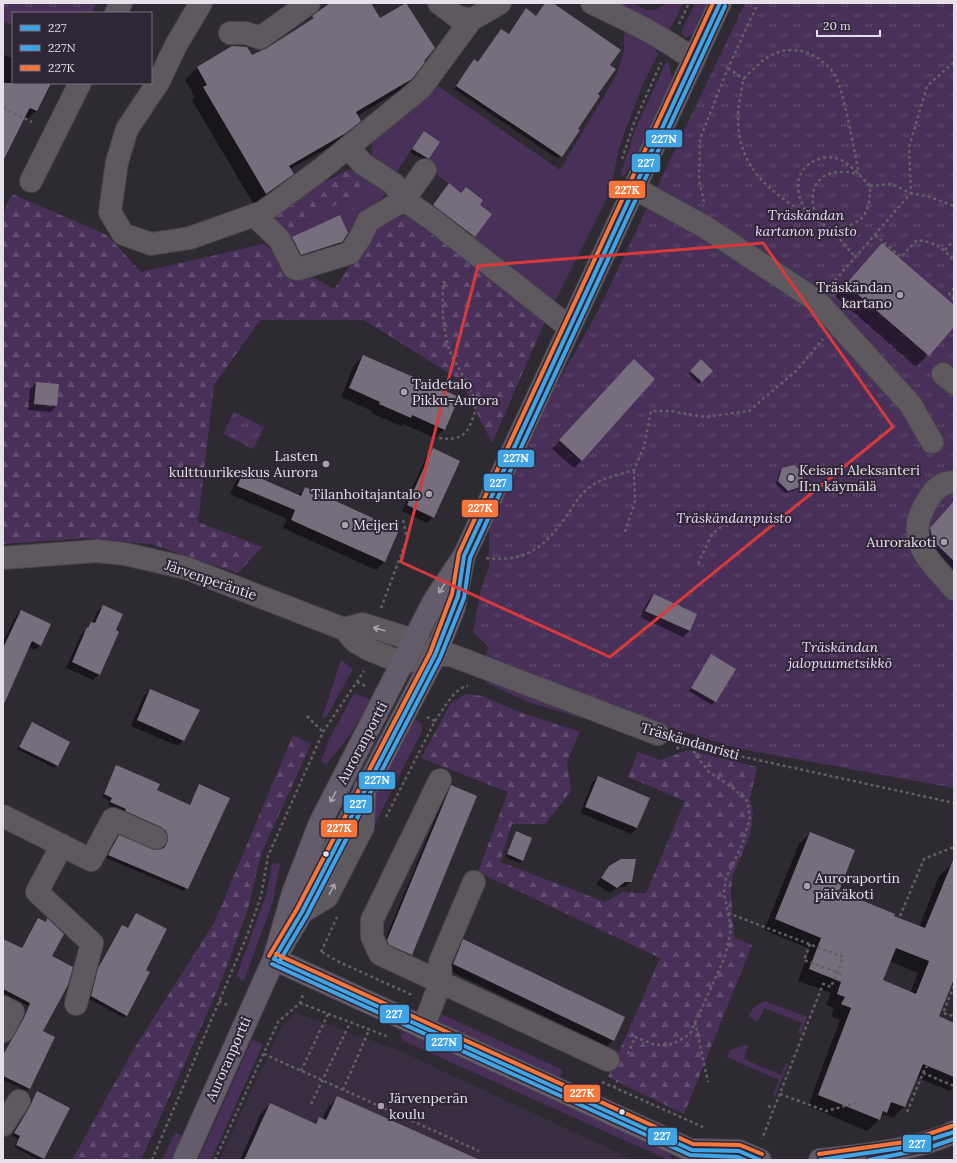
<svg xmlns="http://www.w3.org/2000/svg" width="957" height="1163" viewBox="0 0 957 1163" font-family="Lora,serif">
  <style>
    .built { fill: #382d41 }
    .grass { fill: #493059 }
    .forest { fill: url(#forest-firs) }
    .park { fill: url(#park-tufts) }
    .shadow { fill: #0007; fill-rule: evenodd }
    .building { fill: #766d7d; fill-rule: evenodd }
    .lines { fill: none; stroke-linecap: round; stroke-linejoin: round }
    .minor-casing { stroke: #48454c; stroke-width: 24 }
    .major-casing { stroke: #48454c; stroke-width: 24 }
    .path { stroke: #636065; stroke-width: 2.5; stroke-dasharray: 3 3; stroke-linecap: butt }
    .minor { stroke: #5d595f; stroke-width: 22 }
    .major { stroke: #645c6a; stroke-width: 22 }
    .bus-1-casing { stroke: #2f2636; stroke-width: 7 }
    .bus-2-casing { stroke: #2f2636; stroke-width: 7 }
    .bus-3-casing { stroke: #2f2636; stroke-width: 7 }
    .bus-1 { stroke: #40a4e4; stroke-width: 4 }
    .bus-2 { stroke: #40a4e4; stroke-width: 4 }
    .bus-3 { stroke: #f5763a; stroke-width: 4 }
    .oneway { stroke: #aca5b1 }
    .oneway2 { stroke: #a8a3ac }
    .marked { fill: none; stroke: #d83a3c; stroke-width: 3; stroke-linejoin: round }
    .poi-dot { fill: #a6a0aa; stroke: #2f2636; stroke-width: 1.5 }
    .bus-dot { fill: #e6e0eb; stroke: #2f2636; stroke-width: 1.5 }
    .labels { text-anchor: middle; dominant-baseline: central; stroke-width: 4; stroke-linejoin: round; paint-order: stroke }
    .park-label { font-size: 14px; font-style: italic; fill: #ebd8fb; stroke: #2f2636 }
    .poi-label { font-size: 14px; fill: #e6e0eb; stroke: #2f2636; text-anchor: start }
    .street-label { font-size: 14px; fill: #e6e0eb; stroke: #2f2636 }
    .line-badge { stroke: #2f2636; stroke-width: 1.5 }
    .badge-label { font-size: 11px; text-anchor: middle; font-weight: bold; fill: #fff }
  </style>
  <defs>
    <pattern id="forest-firs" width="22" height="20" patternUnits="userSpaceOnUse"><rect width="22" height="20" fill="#493059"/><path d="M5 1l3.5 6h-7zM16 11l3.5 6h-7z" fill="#634e71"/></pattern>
    <pattern id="park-tufts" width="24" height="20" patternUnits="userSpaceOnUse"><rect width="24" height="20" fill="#493059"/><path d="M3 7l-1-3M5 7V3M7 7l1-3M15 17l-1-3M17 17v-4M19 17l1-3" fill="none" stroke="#634e71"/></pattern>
  </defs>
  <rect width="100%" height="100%" fill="#2e2a32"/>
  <path class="built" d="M296,1013L400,1051L634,1160H219L282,1026Z"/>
  <path class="grass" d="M599,3H631L647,10H656L666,3H683L667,36Z
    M695,3H707L693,34L685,38L681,33Z
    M627,30L652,42L658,54L642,86L619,148L610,192L554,303L473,239L492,214L479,205L483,199L466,187L461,193L427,167L429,160L440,142L423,132L393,178L371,158L372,142L435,84L560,170L617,74L624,51V35Z
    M666,62L669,64L672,81L639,150L623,178L621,173L635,130Z
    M373,180L389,191L370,209L352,241L340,216L288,239L284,234L331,207L348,200Z
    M341,660L353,669L327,716L322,718Z
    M491,679L583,715L581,718L528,702L489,684Z
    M354,693L371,700L350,735L326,765L321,761L329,740Z
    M413,718L421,723L422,731L373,828L374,791Z
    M272,863L280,864L273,901L244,981L236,977L267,893Z
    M765,1001L807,1017L801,1034L798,1033L802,1023L764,1008L758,1022L748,1017L754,1007Z
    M439,1013L563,1070L560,1077L547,1074L438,1022L436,1017Z
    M406,1033L669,1152L673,1160L664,1158L404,1041L401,1037V1034Z
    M252,1040L263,1044L211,1160H198Z
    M744,1045L748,1046L744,1059L781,1075L786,1063L788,1064L775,1096L773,1095L779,1080L727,1057L730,1050Z
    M175,1132L183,1136L172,1160H162Z"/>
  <path class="forest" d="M348,170L361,171L373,180L348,200L331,207L284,234L274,226L271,210Z
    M12,194L107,235L141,272L264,244L294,271H302L334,289L380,223L405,215L546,319L492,443L460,380L364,320H260L214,385L198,522L262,547L238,573L151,544L87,538L3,544V214Z
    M466,694L482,696L522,713L580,732L567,761L571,791L545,824H512L500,862L605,902L623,892L646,893L685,801L628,777L638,752L661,760L688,750L757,767L750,799L753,814L750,835L732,877L731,894L734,937L752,945L684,1114L608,1077L660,958L478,872L508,792L421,758L451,703Z
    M293,735L311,744L261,854L248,909L219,987L141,1160H72L132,1052L214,923Z"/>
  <path class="park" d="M3,3H96L92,13H13V25L3,21Z
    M745,3H954V788L736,748L669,727L563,690L485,658L489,647L473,632L481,589L489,567V529L544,407L596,315Z
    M234,412L264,427L253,449L223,434Z"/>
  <path class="shadow" d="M332,3H370L380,19L422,60L411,79L399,91L357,116L360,120L348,132L333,145L290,169L293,174L281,185L254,205L192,100L195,97L185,80L197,68L232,47L252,56L267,49L304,26Z
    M545,3H551L609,65L597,95L558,159L454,89L474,60L478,63L508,35L536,16Z
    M3,54L13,59V83H50L36,111L28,119L24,117L3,159Z
    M424,133L428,158L426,161L410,152Z
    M449,185L491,214L468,242L428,211Z
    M293,238L341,242L335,248L295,260L287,244Z
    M882,244L954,307V326L916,367L835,296Z
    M363,356L444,429L435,438L403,424L401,426L371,413L372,411L341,397L354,365Z
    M701,361L712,371L699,384L688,374Z
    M626,369L582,460L574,468L552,449Z
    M36,383L56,406L51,412L28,410L30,389Z
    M433,449V517L427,523L402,511L427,455Z
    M782,469L799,487L796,490L785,493L776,484L779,472Z
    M244,472L298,495L305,488L384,562L376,570L283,528L287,519L230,494L236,481Z
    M954,503V593L938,578L933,582L923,570L926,567L914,546Z
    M654,595L696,615L689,631L683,637L640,617L648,601Z
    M103,606L99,674L93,680L66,668L81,635L92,623L97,612Z
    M21,611L40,645L35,650L29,647L3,700V641L16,616Z
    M711,655L734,669L712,705L689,691Z
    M150,690L183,740L178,746L131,726L144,696Z
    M32,723L69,742L54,768L17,749Z
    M117,766L156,791L189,805L200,785L228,798L184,891L106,858L119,836L157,851L163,849L166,840L124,812L108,805L110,801L102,797Z
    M598,777L637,828L631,834L580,813L592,783Z
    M451,787L411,954L405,960L382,947L446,793Z
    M516,833L522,860L520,863L505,857Z
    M810,833L837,891L919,927L939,876L951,865L954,866V976L938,1017L954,1024V1087L950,1091L916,1077L904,1107L893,1118L884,1115L867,1131L808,1106L840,1020L831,1016L834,1008L826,1005L831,993L798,981L810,949L764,930L799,844ZM889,961L918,973L910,993L881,981Z
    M609,867L631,881L625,887H618L610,893L596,884Z
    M137,914L144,970L124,1018L89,999L96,971L109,947L120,929L122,926L128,929Z
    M38,919L44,923L47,920L51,957L42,1032L29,1089L27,1091L3,1080V1057L22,1022L28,1006L3,993V940L21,949Z
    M463,940L613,1040L607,1046L448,970L458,946Z
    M37,1092L44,1159L42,1160H39L14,1147L18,1139L12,1136Z
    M338,1097L478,1160H240L261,1113L270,1104L313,1124L319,1118L322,1119L329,1106Z"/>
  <path class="building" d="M330,3H371L380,18L406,3L435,48L424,61L425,62L412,79L356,112L361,121L346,133L289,166L294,174L266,194L203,87L207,85L197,67L232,46L247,47L252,55L267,48L314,18L312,16Z
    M545,3H553L621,50L610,65L616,69L598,94L600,96L578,129L580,130L562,157L456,86L474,59L478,62L501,29L509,34L526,8L536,16Z
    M3,83H51L37,111L30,108L28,111L3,161Z
    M424,131L440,142L429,159L412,149Z
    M449,183L461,193L466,187L483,200L480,205L492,214L475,237L433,205Z
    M340,215L348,233L342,242L301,255L292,237Z
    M882,243L954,305V327L929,356L846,284Z
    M363,355L459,397L445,430L412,415L411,418L379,404L380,402L349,388Z
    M634,359L655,379L582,461L559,440Z
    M701,359L713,371L702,382L690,371Z
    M36,382L59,384L57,406L34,404Z
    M433,448L460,461L434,518L407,505Z
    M794,465L804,474L800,487L788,491L778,481L782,468Z
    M244,471L301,496L305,487L399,530L385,562L291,520L295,510L237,486Z
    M954,501V561L933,541L930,528Z
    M654,594L697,614L690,631L645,611Z
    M103,605L123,614L116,630L119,632L100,675L72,662L87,627L88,628L91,622L95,623Z
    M21,610L51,624L41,646L32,641L3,706V648Z
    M711,654L736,669L716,702L691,688Z
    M150,689L200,710L184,741L137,720Z
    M32,722L70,742L58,766L19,747Z
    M116,765L160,784L157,790L190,805L199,784L230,798L188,889L108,855L119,835L157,850L164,848L167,843L168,837L166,831L161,827L125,811L126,809L110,802L112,798L104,794Z
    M598,776L650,798L637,828L585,807Z
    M451,785L477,796L412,955L389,945L387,940Z
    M516,831L532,838L523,861L507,854Z
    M810,832L855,850L839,891L895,914L894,916L925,928L954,858V979L939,1016L954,1023V1077L923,1064L905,1107L891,1102L887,1113L883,1111L880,1120L818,1095L851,1008L841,1004L845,997L837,994L841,982L809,969L821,938L775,919ZM896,948L929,961L916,994L883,980Z
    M621,859H636L632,882H625L617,888L601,878L609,866Z
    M136,913L167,929L146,970L150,972L127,1016L91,996L98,968L112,943L122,925L128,928Z
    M38,918L46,922L47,918L64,934L52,956L73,967L68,985L43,1031L55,1037L30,1089L3,1076V1055L24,1018L30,1003L3,989V939L22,948Z
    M463,939L625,1017L614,1041L453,964Z
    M37,1091L70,1108L44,1159L16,1145L20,1136L14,1133L29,1108Z
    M337,1096L480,1160H244L270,1103L316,1124L319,1117L326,1120Z"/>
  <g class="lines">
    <defs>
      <path id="minor" d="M201,3L176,45L159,81L127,129L117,162L110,212L123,234L151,244L190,238L263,212L320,170L421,88L471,20L500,3
        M439,3L456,16L471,20
        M592,3C628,20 662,36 694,60
        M116,13L121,3
        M230,33H246L260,38L309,3
        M348,147L363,164L394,184L404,200L425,170
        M31,181L80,83
        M634,188L705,227L817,301L911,405L932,442
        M254,215L279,239L294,268L298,269L350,253L360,238L368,221L404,200L433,220L569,327
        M943,374L954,383
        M954,482C942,482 934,489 928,500C902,540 929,559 954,589
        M3,558L97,551L125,554L186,568L344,629L356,642L368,649L402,663L435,655H451L658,734
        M344,629L362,624L414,640L429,651
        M440,780L372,920V937L380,954L608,1060
        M3,816L91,860L113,819L156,838
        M62,845L37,892L92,943L76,1004
        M302,912L327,897L363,827L365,788
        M3,1007L13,1012L3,1031
        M423,1028L441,981L440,962L474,882
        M3,1125L19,1101"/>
      <path id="major" d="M274,959L293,893L320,823L434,601L464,556L720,3
        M274,959L712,1160
        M695,1150L739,1151L760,1160
        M184,1160L274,959L302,912L435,655L454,608L463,561
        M820,1160C861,1155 918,1150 954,1132"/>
    </defs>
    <use href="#minor" class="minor-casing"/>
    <use href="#major" class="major-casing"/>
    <path class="path" d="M679,24L689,3
      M728,68L744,79
      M3,108L32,122
      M622,159L634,123L661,63
      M870,186L891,184L911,193L930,197L954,206
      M704,202L699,180L700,139L728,68L758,3
      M808,215C795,194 791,169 819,159C826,156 836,157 843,161C853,167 862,178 870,186C870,218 861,224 832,230C807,214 778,199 759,177C739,154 734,123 741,94C742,89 742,83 744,79C747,74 753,70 757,66C780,42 812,46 833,72C843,84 855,155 859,174
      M818,221C803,186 821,165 858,174
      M832,230L856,258
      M875,235L901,257L917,240C936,243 941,246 954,261
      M945,250L954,240
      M831,285L911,193L909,147L927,86L954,62
      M954,288L949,294L954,299
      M439,438C453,440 464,439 470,425C473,418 476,412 475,404C475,391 454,364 449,349C443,328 441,303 444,281
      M625,532L635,501L634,470
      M486,558C526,563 546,546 567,515C575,503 583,490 596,483C606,477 622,474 634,470L644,447L651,411H671L705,417L749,411L797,370L823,339
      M698,564L712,534L721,527
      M381,608L407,539L403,519
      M357,682L365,686
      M307,716L323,732
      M435,721C442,711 456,686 468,686
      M678,739L712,750L954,803
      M386,817L435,721L427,717
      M728,913L843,957L831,987L823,984L762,1139
      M900,916L924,859L954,847
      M810,944L804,960L844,975
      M321,952L337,917
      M322,952L339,962L412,995
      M954,986L943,1013L954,1016
      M219,1001L229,1006
      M300,1003L389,1037
      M695,1022L708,1082
      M264,1054L479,1151
      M628,1054L635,1037L655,1045L673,1044L690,1034L725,957L731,929L724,893L726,878L742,845L750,818L747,801L732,787L709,772L695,754L691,743L675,749
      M301,1071L328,1014
      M923,1073L927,1066
      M602,1082L703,1127
      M614,1088L618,1079
      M343,1090L369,1030
      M780,1094L826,1111L856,1103
      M311,1104L350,1023
      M768,1106L774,1108
      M907,1112L923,1073L954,1086
      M152,1160L248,933L261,896L268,856L323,732L364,671
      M215,1160L278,1022L300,1003L303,995"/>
    <use href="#minor" class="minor"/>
    <use href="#major" class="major"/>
    <defs>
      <path id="bus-1" d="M274,959L302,912L435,655L458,596L464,556L720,3
        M274,959L692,1150L739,1151L760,1160
        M820,1160L907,1147L954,1132"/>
      <path id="bus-2" d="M279,962L307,915L440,658L464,598L470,558L725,6
        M272,964L690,1155L738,1157L745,1160
        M869,1160L925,1149L954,1139"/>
      <path id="bus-3" d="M276,954L693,1144L740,1145L762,1154
        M269,956L297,909L430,653L452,594L459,553L713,3
        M819,1154L905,1142L952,1126"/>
    </defs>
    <use href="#bus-1" class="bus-1-casing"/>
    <use href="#bus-2" class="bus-2-casing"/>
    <use href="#bus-3" class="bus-3-casing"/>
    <use href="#bus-1" class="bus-1"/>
    <use href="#bus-2" class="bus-2"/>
    <use href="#bus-3" class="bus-3"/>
  </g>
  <defs><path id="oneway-shaft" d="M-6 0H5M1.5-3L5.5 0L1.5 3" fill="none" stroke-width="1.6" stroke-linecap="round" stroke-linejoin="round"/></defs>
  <g class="oneway">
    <use href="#oneway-shaft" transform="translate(442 588) rotate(123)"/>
    <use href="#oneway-shaft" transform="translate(333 797) rotate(118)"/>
  </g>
  <g class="oneway2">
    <use href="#oneway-shaft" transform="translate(379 629) rotate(-164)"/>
    <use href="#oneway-shaft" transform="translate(332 889) rotate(-63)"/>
  </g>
  <path class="marked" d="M763,243L893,427L610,657L401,562L478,266Z"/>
  <g class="poi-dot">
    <circle cx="900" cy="295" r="4"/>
    <circle cx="404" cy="392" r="4"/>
    <circle cx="326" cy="464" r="4"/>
    <circle cx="791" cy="478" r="4"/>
    <circle cx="429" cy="494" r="4"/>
    <circle cx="345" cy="525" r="4"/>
    <circle cx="944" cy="542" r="4"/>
    <circle cx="807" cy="886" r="4"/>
    <circle cx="381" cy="1106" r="4"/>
  </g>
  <g class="bus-dot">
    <circle cx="326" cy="854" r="3.5"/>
    <circle cx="622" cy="1112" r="3.5"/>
  </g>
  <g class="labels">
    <g class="park-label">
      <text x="806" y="215">Träskändan<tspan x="806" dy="16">kartanon puisto</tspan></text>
      <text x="734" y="518">Träskändanpuisto</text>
      <text x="840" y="647">Träskändan<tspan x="840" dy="16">jalopuumetsikkö</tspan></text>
    </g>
    <g class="poi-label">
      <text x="892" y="287" text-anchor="end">Träskändan<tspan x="892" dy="16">kartano</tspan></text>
      <text x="412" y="384">Taidetalo<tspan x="412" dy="16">Pikku-Aurora</tspan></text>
      <text x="318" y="456" text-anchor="end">Lasten<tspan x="318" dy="16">kulttuurikeskus Aurora</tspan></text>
      <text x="799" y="470">Keisari Aleksanteri<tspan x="799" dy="16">II:n käymälä</tspan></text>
      <text x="421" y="494" text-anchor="end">Tilanhoitajantalo</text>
      <text x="353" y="525">Meijeri</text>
      <text x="936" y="542" text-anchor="end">Aurorakoti</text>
      <text x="815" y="878">Auroraportin<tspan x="815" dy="16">päiväkoti</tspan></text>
      <text x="389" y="1098">Järvenperän<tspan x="389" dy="16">koulu</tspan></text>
    </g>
    <g class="street-label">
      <text transform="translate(211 580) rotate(19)">Järvenperäntie</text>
      <text transform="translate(690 741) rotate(16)">Träskändanristi</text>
      <text transform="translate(362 743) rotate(-62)">Auroranportti</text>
      <text transform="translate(228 1059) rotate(-66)">Auroranportti</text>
    </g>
  </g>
  <g class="line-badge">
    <rect x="645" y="129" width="38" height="19" rx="4" fill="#40a4e4"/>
    <rect x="631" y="153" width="30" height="20" rx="4" fill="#40a4e4"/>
    <rect x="608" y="180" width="38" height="19" rx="4" fill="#f5763a"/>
    <rect x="497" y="449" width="38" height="19" rx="4" fill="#40a4e4"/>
    <rect x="483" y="473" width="30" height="19" rx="4" fill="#40a4e4"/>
    <rect x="461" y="499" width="38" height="19" rx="4" fill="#f5763a"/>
    <rect x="358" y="771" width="38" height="19" rx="4" fill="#40a4e4"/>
    <rect x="343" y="794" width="30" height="20" rx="4" fill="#40a4e4"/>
    <rect x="320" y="819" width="38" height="19" rx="4" fill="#f5763a"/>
    <rect x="379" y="1004" width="31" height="20" rx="4" fill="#40a4e4"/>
    <rect x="425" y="1033" width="38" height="19" rx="4" fill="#40a4e4"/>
    <rect x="563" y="1084" width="38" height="19" rx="4" fill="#f5763a"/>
    <rect x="647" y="1127" width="31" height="19" rx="4" fill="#40a4e4"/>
    <rect x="902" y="1134" width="30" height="19" rx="4" fill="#40a4e4"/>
  </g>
  <g class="badge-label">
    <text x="664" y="143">227N</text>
    <text x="646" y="167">227</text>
    <text x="627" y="194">227K</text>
    <text x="516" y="462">227N</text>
    <text x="498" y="487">227</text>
    <text x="480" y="512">227K</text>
    <text x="377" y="784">227N</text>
    <text x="358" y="808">227</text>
    <text x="339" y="832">227K</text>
    <text x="394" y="1018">227</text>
    <text x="444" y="1046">227N</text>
    <text x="582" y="1097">227K</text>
    <text x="662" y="1140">227</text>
    <text x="917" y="1148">227</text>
  </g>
  <rect width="957" height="1163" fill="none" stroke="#e6e0eb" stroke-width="8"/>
  <rect x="12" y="12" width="140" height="72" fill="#2f2636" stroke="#78707e"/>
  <rect x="20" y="25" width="20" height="6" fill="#40a4e4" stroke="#78707e"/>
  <text x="48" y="32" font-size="12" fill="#e6e0eb">227</text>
  <rect x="20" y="45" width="20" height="6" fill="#40a4e4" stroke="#78707e"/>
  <text x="48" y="52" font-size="12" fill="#e6e0eb">227N</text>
  <rect x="20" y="65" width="20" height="6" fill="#f5763a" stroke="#78707e"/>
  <text x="48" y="72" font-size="12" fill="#e6e0eb">227K</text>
  <path d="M817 30v6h63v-6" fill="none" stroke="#e6e0eb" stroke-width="2"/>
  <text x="823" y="30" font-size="12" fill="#e6e0eb" stroke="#2f2636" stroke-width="3" paint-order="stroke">20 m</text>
</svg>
